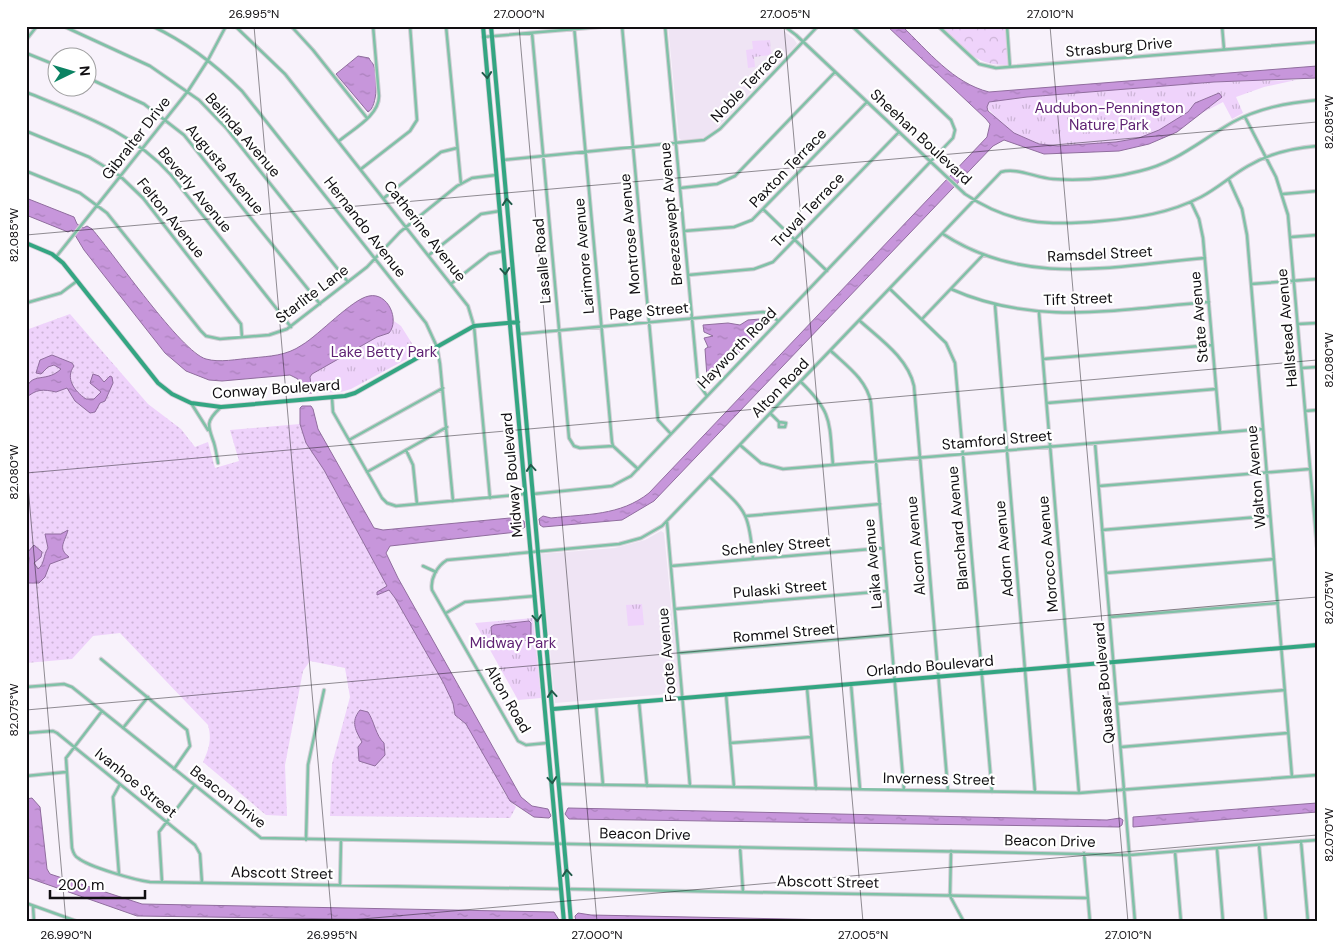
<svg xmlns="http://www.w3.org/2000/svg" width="1343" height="948" viewBox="0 0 1343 948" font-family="'DM Sans',sans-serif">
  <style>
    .built { fill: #efe4f4 }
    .grass { fill: url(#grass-dots) }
    .forest { fill: url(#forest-crowns) }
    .park { fill: url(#park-tufts) }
    .water { fill: url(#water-ripples); stroke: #906d9e }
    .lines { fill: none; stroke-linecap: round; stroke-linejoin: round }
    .street-casing { stroke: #d3ced6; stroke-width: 4.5 }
    .secondary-casing { stroke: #d3ced6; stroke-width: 5.5 }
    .street { stroke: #80c1a7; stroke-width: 2.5 }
    .secondary { stroke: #33a682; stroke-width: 4 }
    .oneway { stroke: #225a4a }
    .ticks { fill: none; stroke: #100e11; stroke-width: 1; stroke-opacity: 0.45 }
    .labels { text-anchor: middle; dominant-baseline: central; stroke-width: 4.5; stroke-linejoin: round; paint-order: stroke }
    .street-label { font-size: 15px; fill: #100e11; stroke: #fff }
    .park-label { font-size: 15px; fill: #5f2273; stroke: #fff }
    .neatline { fill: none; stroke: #100e11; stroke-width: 2 }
    .ticks-label { font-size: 12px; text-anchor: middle; fill: #100e11 }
  </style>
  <defs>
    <pattern id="grass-dots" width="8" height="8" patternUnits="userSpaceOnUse" patternTransform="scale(1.25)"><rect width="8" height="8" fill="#efd3fb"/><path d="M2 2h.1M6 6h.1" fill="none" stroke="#ccb4d6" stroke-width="1.8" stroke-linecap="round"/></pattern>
    <pattern id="forest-crowns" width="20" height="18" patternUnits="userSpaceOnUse" patternTransform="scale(1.25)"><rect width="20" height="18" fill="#efd3fb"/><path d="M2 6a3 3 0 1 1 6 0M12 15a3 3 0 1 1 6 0" fill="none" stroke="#ccb4d6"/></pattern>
    <pattern id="park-tufts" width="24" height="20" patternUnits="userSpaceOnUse" patternTransform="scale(1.25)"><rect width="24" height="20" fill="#efd3fb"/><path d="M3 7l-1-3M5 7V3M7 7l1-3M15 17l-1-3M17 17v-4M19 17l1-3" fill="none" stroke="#ccb4d6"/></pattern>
    <pattern id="water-ripples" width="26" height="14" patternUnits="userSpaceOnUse" patternTransform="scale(1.25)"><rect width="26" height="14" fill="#c796db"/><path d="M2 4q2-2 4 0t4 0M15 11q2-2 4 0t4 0" fill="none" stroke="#aa80bb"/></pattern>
  </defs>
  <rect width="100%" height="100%" fill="#f8f2fb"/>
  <path class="built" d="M668,26H778L794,39L797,44L712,133L703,138L681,140L679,138Z
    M661,531L664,533L680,693L555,703L541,554L615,548L645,540Z"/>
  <path class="grass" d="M70,314L148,404L181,429L195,447L208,442L215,468L239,461L230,430L300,424L306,443L324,470L387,586L377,592V595L389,590L395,598L443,682L453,703L455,715C485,733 491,783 516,807L510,818L330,816L332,764L350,697L345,668L310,661L303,671L285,765L287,816L266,815L203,762C209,749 212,739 208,725L120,633L93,636L72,659L26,663V330Z"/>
  <path class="forest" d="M941,26H1005L1008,65C974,66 964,48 941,26Z"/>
  <path class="park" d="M770,40L771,55L754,57L755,67L748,68L746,50L753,49L752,41Z
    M1296,80L1264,87L1236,97L1243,113L1232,119L1223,102L1202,113L1221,97L1218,93L1195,103L1188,112L1168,126L1139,138L1116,142L1058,146L1039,144L1014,133L1002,125L987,107L989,102L1027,97L1214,82Z
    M394,321L401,326L418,353L351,389L341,392L306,393L312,392L310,377L312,374L377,337L389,333Z
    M642,604L644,625L628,626L626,605Z
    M533,618L541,698L518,700L475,623Z"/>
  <path class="water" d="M887,26H902C928,51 953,83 989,92L1317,66V78L1214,82L1027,97L989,102L987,107L988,111L1014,133L1039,144L1058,146L1116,142L1139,138L1159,130L1188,112L1195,103L1219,93L1222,97L1177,132L1149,144L1119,151L1044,154L1004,140L993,146L654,501L622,520L543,527L540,525L539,519L543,516L551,518C586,514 620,516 649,493L987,137L990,124L986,119Z
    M358,56L369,58C370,61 372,62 373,64C378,73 378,107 368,112L336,74Z
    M26,198L74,217L77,224L83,228L87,226L92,229C114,254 181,352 206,359C220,363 237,359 252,358C270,356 286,356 302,345C319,335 352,299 369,296C388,292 400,320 389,333L377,337L312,374L310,377L312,393H299L298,379L290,375L222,381L209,380L186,371L165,353L84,250L72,230L68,232L26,215Z
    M760,319L765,323L764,327L732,360L710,380L707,377L705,349L708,347L704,338L713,336L704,332L703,325L728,323L740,325L748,320Z
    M52,355L72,363L74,366C65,378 74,391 86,399H94L101,392L90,383L93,374L99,376L104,382L110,376L112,377L113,383L105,401L100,403L95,412L90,413L75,401L67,388L56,392C43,389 36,389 26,398C26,368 45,385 61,369L54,365L48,367L41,374L36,373L40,360Z
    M302,406H311L313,409L318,429L374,528L383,530L510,518L524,521L525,527L517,532L390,546L386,553L398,578L521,797L532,806L548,809L551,816L549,818L534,817L510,801L466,724L455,715L453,703L443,682L395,598L389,590L377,595V592L387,586L324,470L306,443L300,424V408Z
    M68,530C65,542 57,548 69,557L50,564L45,577L39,583H27L29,558L27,553L34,545L42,552L41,557L34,563L38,569C45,564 43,555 48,548L45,534H61Z
    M529,621L531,623V640L495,643L492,641L491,627L494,625Z
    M360,710L368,712C374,721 376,736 384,743L385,755L375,766L359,761L358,747L362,742C356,731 350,722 360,710Z
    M32,798L40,807L47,869L50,874L142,904L554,912L559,920L556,922L137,916L26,877V799Z
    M1317,803V812L1133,827V817Z
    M568,808L1107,820L1120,818L1123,820L1122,825L1119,827L569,819L565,814Z
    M578,913L591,915L935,922H576L575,916Z"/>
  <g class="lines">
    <defs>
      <path id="street" d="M63,26L150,66L199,100L227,129L348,282
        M152,26C186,42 215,64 242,91L426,323L437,347L440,364L453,501
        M235,26L285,74L468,306L474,326L490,498
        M291,26L313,50L367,118
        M446,26L461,184
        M574,26L612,442L613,446L638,469
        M622,26L658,420L671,434
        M665,26L698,383L707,396
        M784,26L796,35L965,194C1011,225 1049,226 1102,221C1137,218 1170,213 1201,197C1218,188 1232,175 1248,166C1270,153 1292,148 1317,146
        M938,26L979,64L996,68L1317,42
        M1007,26L1010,67
        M1222,26L1224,49
        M532,33L569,438L574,446L580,448L613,446
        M483,37L611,26
        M26,40L37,26
        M26,53L58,66
        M88,78L144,104L184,135L320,304
        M26,92C79,114 132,131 171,175L291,327
        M1245,117L1276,177L1288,215L1317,547
        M26,131L89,157L120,176L143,198L241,324L242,337
        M339,141C353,129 379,116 379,96L373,26
        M503,160L704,140L720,129L818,26
        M361,169L410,131L417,120L410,26
        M26,171L80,193L107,213L201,331L206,336L220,339L269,335L287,329L367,267L400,232L457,186L472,178L496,175
        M1229,180L1242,209L1247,235L1292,777
        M680,188L717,184L735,176L835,72
        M1283,194L1317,191
        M384,198L441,152L457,148
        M1191,202L1199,219L1203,238L1220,432
        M764,210L827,271
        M684,231L734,227L752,220L866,103
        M943,234C1026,288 1113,266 1205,258
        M1291,237L1317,235
        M429,255L481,214L500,211
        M56,257L188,91L208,60L226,26
        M688,275L754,269L773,262L898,133
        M452,283L489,254L503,251
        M1251,284L1317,279
        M890,289L946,343L955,363L992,792
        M951,289C1036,327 1119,309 1209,302
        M26,303L61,293L77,281
        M995,305L1035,792
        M1039,313L1079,793
        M922,319L983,255
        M860,321C880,339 908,358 914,386L948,791
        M1298,324L1317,323
        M519,334L763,312L770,314L778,321
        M831,351C847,366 867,380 871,403L904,790
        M1043,359L1212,345
        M1302,368L1317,367
        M801,382C833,413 829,422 833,465
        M332,398L333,412L382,498L387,503L396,506L525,494
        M191,403L208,430
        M1047,403L1216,389
        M1305,411L1317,410
        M771,414L779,422V427H785L786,423L779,422
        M349,440L443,388
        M1095,443L1135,922
        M740,445L761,463L783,469L1263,429
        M406,450L413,465L417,504
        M218,463C217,457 216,450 214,443C208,426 205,422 220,408
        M367,472L447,427
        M710,477C745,511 749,509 753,559
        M1099,486L1310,469
        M533,494L612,486L631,476L953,138L955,130L951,120L852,26
        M746,516L880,504
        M667,522L690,786
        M1102,530L1270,516
        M423,566L436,572
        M671,566L883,548
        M1106,573L1274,559
        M675,609L887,591
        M446,613L465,602L535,596
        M1110,617L1278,603
        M679,653L891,635
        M101,659L187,730L190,746L174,769
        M851,684L860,789
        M26,687L64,684L72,687L261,838L1130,855L1317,840
        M807,688L816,789
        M726,694L734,787
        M639,702L647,786
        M1117,704L1285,690
        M596,705L603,785
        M102,711L66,758L72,848C73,852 74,856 78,858C89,867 135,880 150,882L560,889
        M123,728L148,697
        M26,733L53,731L57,733L195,845L200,854L202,883
        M547,743L526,745L518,741L432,590C430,579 437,566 447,560L619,544L641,538L662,526L1001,172C1017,167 1036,178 1053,179C1080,181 1113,178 1140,171C1176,163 1201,140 1233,122C1259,108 1287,103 1317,100
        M730,743L811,737
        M1121,747L1288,733
        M26,776L66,772
        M560,784L1079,793L1317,775
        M306,840L308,765L324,690
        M1301,841L1308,922
        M1259,845L1266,922
        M740,847L743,892
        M1217,849L1223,922
        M951,851L950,896L964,922
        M1175,852L1181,922
        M1084,853L1090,922
        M119,874L113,797L120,784
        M162,882L159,832L194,786
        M340,885L341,840
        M568,889L1088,898
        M26,903L79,922
        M33,906L34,922"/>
      <path id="secondary" d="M483,26L564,922
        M491,26L571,922
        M26,243L52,254L63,263L158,383L172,394L191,403L221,407L345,396L355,393L474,326L518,322
        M553,709L1317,645"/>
    </defs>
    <use href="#street" class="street-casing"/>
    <use href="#secondary" class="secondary-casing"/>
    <use href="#street" class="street"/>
    <use href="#secondary" class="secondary"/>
  </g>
  <defs><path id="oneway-chevron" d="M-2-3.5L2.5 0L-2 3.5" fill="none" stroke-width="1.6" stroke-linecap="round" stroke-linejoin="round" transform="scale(1.25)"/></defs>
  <g class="oneway">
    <use href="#oneway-chevron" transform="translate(487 75) rotate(85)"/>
    <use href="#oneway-chevron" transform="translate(507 202) rotate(-95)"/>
    <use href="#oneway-chevron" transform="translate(505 271) rotate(85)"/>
    <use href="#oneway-chevron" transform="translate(531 468) rotate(-95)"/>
    <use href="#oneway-chevron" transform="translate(537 618) rotate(85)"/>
    <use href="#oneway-chevron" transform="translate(552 694) rotate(-95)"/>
    <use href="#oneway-chevron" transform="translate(552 780) rotate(85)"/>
    <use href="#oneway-chevron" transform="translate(567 873) rotate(-95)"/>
  </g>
  <path class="ticks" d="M254,26L332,922M519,26L597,922M784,26L863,922M1050,26L1128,922M1315,26L1317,41M26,235L1317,122M26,463L66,922M26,473L1317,360M26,710L1317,597M328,922L1317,835"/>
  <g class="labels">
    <g class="street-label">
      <text transform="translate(1119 47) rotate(-5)">Strasburg Drive</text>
      <text transform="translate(747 85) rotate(-46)">Noble Terrace</text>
      <text transform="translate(243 135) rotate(49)">Belinda Avenue</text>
      <text transform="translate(921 137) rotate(43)">Sheehan Boulevard</text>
      <text transform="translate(136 138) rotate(-52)">Gibralter Drive</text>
      <text transform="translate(788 168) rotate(-46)">Paxton Terrace</text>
      <text transform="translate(225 169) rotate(50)">Augusta Avenue</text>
      <text transform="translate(195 190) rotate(50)">Beverly Avenue</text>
      <text transform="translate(808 210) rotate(-46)">Truval Terrace</text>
      <text transform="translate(671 214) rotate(-95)">Breezeswept Avenue</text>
      <text transform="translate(171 218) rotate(51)">Felton Avenue</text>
      <text transform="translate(365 227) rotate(52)">Hernando Avenue</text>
      <text transform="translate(425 231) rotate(52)">Catherine Avenue</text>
      <text transform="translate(630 234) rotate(-95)">Montrose Avenue</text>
      <text transform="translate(1100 254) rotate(-3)">Ramsdel Street</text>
      <text transform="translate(584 256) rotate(-95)">Larimore Avenue</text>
      <text transform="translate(542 261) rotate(-95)">Lasalle Road</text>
      <text transform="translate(312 294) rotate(-37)">Starlite Lane</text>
      <text transform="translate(1078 299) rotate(-2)">Tift Street</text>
      <text transform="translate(649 311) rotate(-5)">Page Street</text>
      <text transform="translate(1199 317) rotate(-95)">State Avenue</text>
      <text transform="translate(1287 328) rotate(-95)">Hallstead Avenue</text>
      <text transform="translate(737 348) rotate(-46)">Hayworth Road</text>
      <text transform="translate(780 388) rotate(-46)">Alton Road</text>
      <text transform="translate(276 389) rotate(-4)">Conway Boulevard</text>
      <text transform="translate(997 440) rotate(-5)">Stamford Street</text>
      <text transform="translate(512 475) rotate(-95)">Midway Boulevard</text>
      <text transform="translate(1256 477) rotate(-95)">Walton Avenue</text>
      <text transform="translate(958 528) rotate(-95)">Blanchard Avenue</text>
      <text transform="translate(776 546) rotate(-5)">Schenley Street</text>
      <text transform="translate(916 546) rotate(-95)">Alcorn Avenue</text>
      <text transform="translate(1004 549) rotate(-95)">Adorn Avenue</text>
      <text transform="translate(1048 554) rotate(-95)">Morocco Avenue</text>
      <text transform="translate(873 564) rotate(-95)">Laika Avenue</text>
      <text transform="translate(780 589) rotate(-5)">Pulaski Street</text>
      <text transform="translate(784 633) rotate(-5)">Rommel Street</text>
      <text transform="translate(667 655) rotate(-95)">Foote Avenue</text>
      <text transform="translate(930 666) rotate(-5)">Orlando Boulevard</text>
      <text transform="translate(1104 683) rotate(-95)">Quasar Boulevard</text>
      <text transform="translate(508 699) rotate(60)">Alton Road</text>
      <text transform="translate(939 779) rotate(1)">Inverness Street</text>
      <text transform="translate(136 783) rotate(39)">Ivanhoe Street</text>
      <text transform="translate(228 797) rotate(38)">Beacon Drive</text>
      <text transform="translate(645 834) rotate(1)">Beacon Drive</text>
      <text transform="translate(1050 841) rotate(1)">Beacon Drive</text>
      <text transform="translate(282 873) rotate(1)">Abscott Street</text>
      <text transform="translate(828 882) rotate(1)">Abscott Street</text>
    </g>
    <g class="park-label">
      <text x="1109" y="108">Audubon-Pennington<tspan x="1109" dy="17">Nature Park</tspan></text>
      <text x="384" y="352">Lake Betty Park</text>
      <text x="513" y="643">Midway Park</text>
    </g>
  </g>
  <rect width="1343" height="948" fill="none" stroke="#ffffff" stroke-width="55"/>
  <g transform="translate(72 72) rotate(85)"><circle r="24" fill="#ffffff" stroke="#9f9fa0"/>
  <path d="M0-4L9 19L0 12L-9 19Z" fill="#0b8363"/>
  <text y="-8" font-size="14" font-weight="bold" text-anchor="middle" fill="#100e11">N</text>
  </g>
  <path d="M50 890v8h95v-8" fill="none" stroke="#100e11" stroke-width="2.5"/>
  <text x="58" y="890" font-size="15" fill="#100e11" stroke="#ffffff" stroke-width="4" paint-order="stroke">200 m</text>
  <rect x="28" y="28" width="1288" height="892" class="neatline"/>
  <g class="ticks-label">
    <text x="254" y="18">26.995°N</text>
    <text x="519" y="18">27.000°N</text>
    <text x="785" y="18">27.005°N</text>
    <text x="1050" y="18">27.010°N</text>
    <text transform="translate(1329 122) rotate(-90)" y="4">82.085°W</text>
    <text transform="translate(14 235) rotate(-90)" y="4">82.085°W</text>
    <text transform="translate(1329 360) rotate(-90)" y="4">82.080°W</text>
    <text transform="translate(14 472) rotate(-90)" y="4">82.080°W</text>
    <text transform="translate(1329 598) rotate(-90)" y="4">82.075°W</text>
    <text transform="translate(14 710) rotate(-90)" y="4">82.075°W</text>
    <text transform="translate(1329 835) rotate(-90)" y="4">82.070°W</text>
    <text x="66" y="939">26.990°N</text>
    <text x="332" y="939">26.995°N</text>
    <text x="597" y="939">27.000°N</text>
    <text x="863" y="939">27.005°N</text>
    <text x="1128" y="939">27.010°N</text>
  </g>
</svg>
